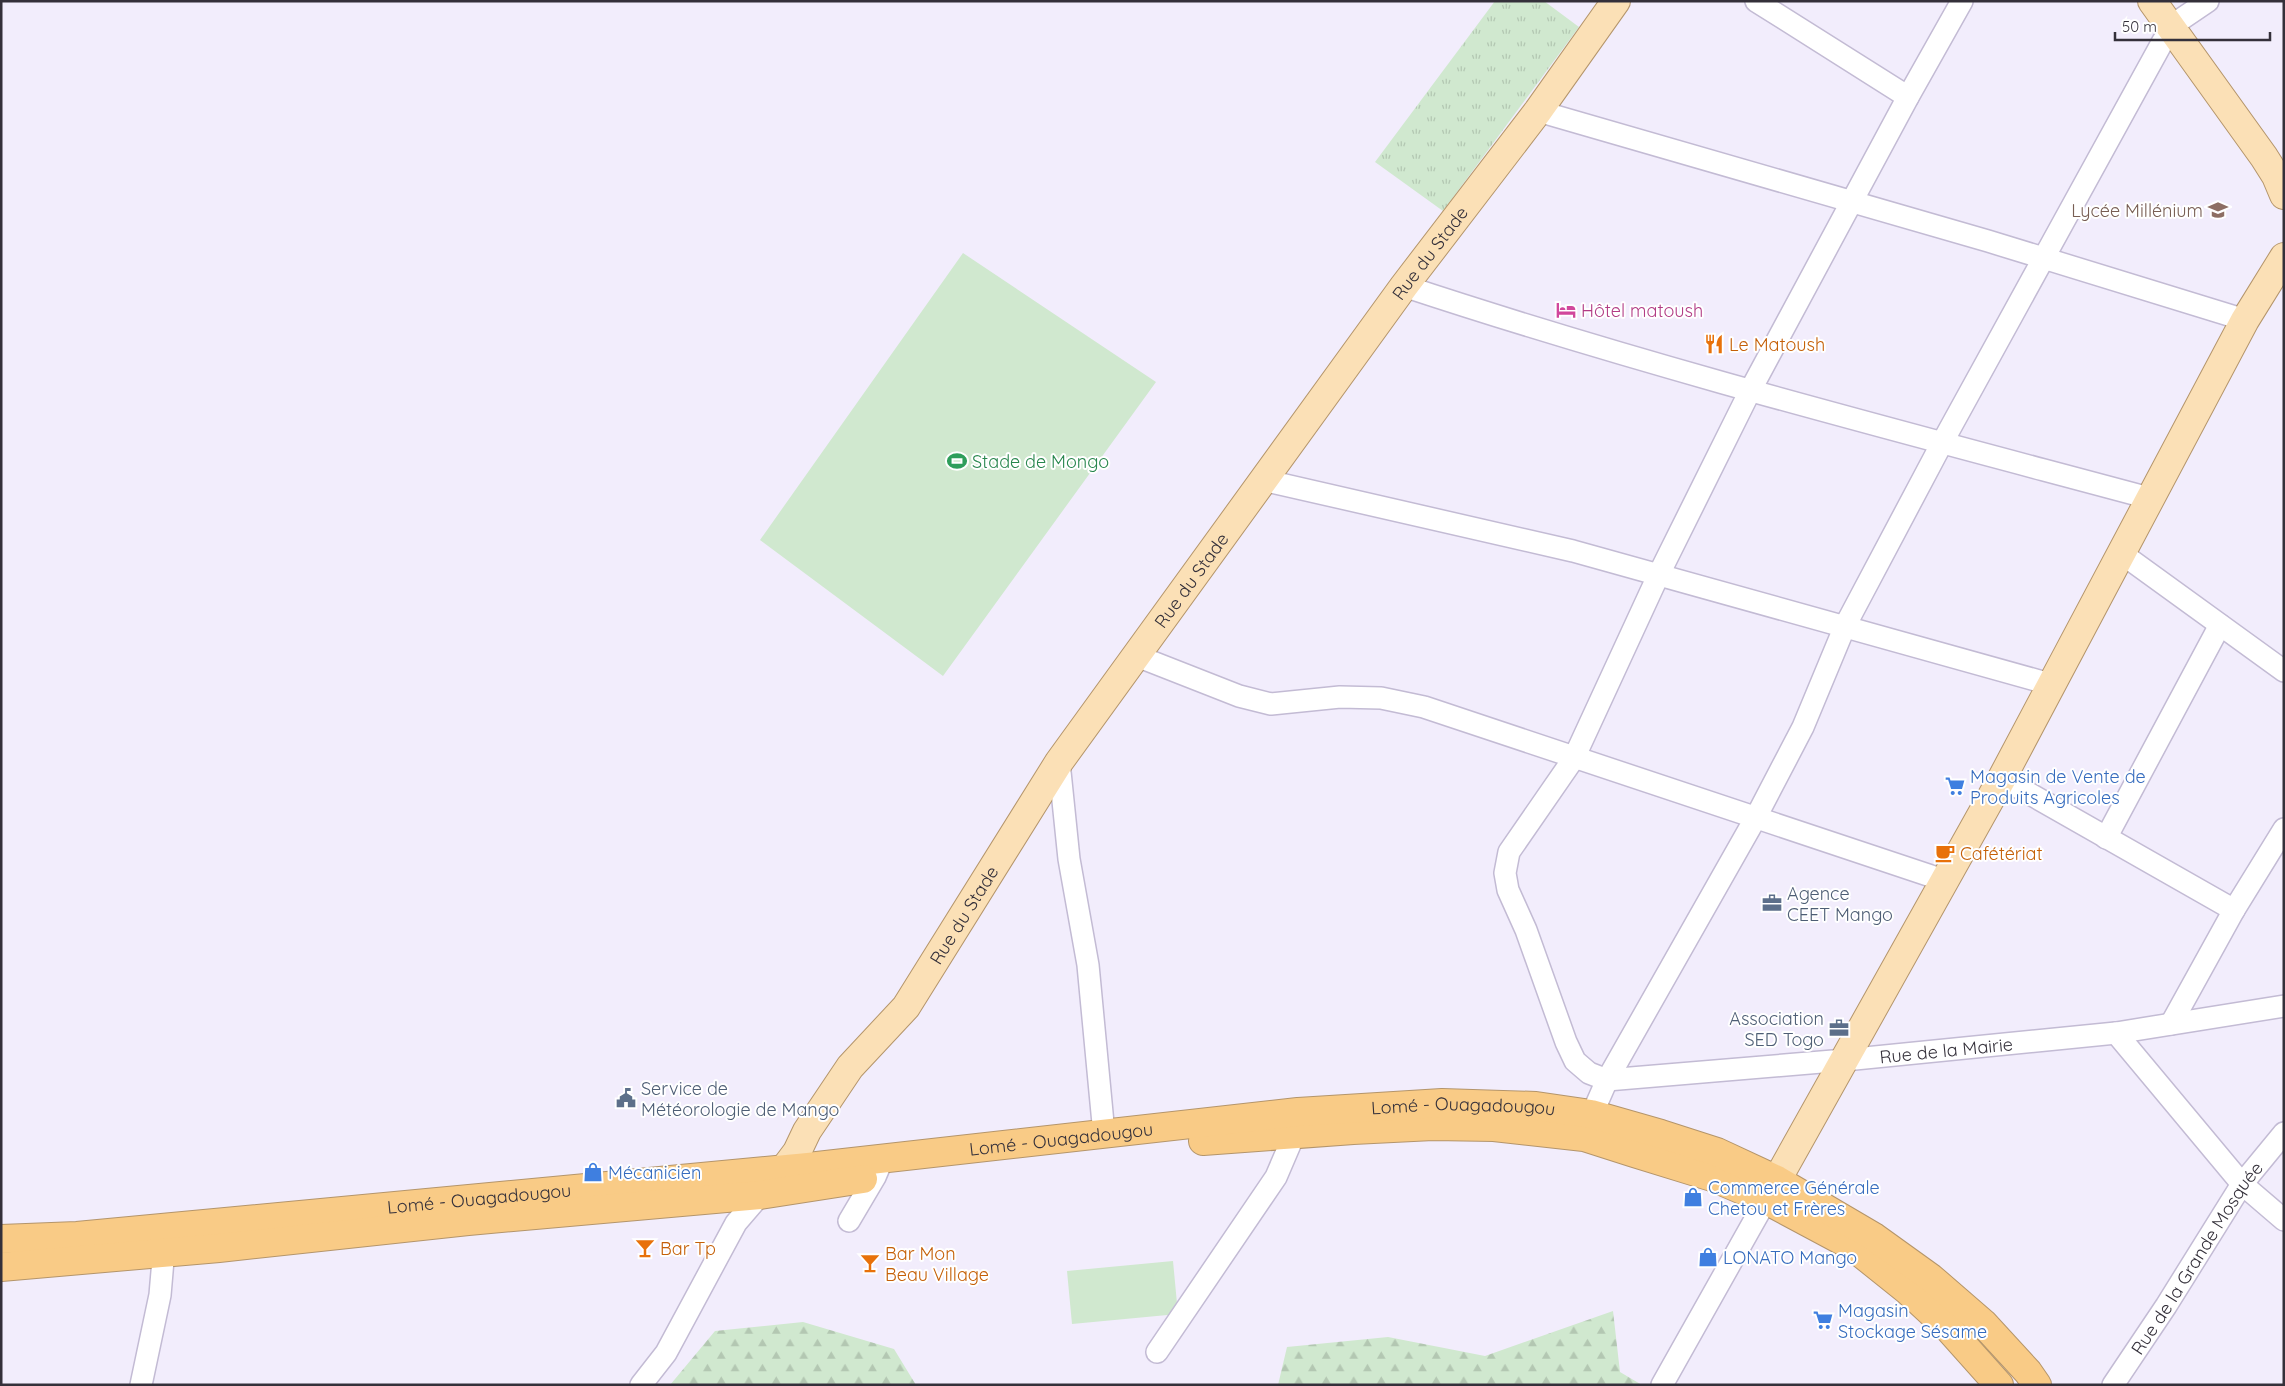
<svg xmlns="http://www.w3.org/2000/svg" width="2285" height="1386" viewBox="0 0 2285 1386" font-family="Quicksand,sans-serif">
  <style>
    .grass { fill: url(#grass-tufts) }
    .forest { fill: url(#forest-firs) }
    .pitch { fill: #d0e8cf }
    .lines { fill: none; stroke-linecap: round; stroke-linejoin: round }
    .minor-casing { stroke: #c3bbd4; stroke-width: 24 }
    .major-casing { stroke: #b4956b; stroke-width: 30 }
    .highway-casing { stroke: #b4956b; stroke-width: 30 }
    .minor { stroke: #fff; stroke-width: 21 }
    .major { stroke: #fbe0b6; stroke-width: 28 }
    .highway { stroke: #f9cb86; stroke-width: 28 }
    .labels { text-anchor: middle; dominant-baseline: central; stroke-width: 4; stroke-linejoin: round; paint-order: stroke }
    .education-label { font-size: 18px; fill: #785e54; stroke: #fff; text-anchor: end }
    .street-label { font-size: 18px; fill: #34303a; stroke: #fff }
    .hotel-label { font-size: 18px; fill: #b23c85; stroke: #fff; text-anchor: start }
    .food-label { font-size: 18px; fill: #c56008; stroke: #fff; text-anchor: start }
    .leisure-label { font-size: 18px; fill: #27864d; stroke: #fff; text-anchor: start }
    .shop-label { font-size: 18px; fill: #366cbe; stroke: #fff; text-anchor: start }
    .service-label { font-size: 18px; fill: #4e5e75; stroke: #fff; text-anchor: start }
  </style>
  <defs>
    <pattern id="grass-tufts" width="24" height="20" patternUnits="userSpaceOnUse" patternTransform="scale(1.25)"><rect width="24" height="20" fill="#d0e8cf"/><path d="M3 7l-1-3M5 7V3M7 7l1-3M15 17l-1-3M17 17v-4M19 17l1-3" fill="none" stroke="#b3c7b2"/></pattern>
    <pattern id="forest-firs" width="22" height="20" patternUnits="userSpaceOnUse" patternTransform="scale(1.25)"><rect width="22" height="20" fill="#d0e8cf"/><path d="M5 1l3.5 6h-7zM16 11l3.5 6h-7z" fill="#b3c7b2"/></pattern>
  </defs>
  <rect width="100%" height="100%" fill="#f2edfc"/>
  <path class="grass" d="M1495,1H1544L1579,27L1443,211L1375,162Z"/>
  <path class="forest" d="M1613,1311L1620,1372L1642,1385H1278L1287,1347L1388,1337L1485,1356Z
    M803,1322L894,1349L916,1385H670L715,1331Z"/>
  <path class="pitch" d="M963,253L1156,382L943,676L760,540Z
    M1173,1261L1178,1314L1072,1324L1067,1271Z"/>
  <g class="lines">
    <defs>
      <g id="minor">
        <path d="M1756,1L1908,97"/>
        <path id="s1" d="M1962,1L1908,97L1750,391L1658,576L1574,758L1509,852L1505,873L1508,890L1526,930L1566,1042L1575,1061L1589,1073L1607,1080L1845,1060L2116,1033L2284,1006"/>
        <path d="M1538,111L1988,241L2245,320"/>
        <path d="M1404,286C1649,367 1899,431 2149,498"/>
        <path d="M1263,480L1573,551L2050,684"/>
        <path d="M2121,553L2284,671"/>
        <path d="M1137,656L1239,696L1271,704L1340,697L1381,698L1424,707L1943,880"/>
        <path d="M1059,762L1069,859L1088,965L1104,1134"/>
        <path d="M2002,778L2234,910"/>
        <path d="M2106,838L2220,625"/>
        <path d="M2171,1024L2234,910L2284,829"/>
        <path d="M2116,1033L2242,1184L2284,1220"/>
        <path d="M1586,1128L1607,1080L1755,819L1803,727L1845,626L1942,443L2163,41L2180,20L2208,1"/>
        <path d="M849,1221L875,1177L883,1158"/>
        <path d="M1157,1352L1276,1177L1294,1135L1297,1120"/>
        <path d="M141,1385L160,1295L165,1237"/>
        <path d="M641,1385L666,1353L736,1223L766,1188"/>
        <path d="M1662,1385L1766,1200"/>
        <path id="s2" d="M2113,1385L2166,1306L2242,1184L2284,1133"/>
      </g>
      <g id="major">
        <path d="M2152,1L2264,157L2276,176L2284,195"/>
        <path id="s3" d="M785,1168L797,1152L807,1131L850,1067L906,1007L1059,762L1404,286L1538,111L1616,1"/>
        <path d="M1777,1180L2002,778L2245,320L2284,257"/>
      </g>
      <g id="highway">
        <path d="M1203,1141L1353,1130L1433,1126L1494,1127L1584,1137L1634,1153L1712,1177L1766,1200L1852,1246L1907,1290L1949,1329L1999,1385"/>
        <path id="s4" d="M1,1239L77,1236L808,1167L1298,1112L1442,1103L1536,1106L1591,1114L1661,1134L1717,1152L1777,1180L1874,1237L1931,1278L1983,1323L2028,1372L2037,1385"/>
        <path d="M1,1267L219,1248L468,1221L760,1195L863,1179"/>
      </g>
    </defs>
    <use href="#minor" class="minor-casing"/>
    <use href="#major" class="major-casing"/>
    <use href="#highway" class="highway-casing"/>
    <use href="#minor" class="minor"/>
    <use href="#major" class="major"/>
    <use href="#highway" class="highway"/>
  </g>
  <defs>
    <symbol id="school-bare" viewBox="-9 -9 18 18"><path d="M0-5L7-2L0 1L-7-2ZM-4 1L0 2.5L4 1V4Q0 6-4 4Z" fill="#8d6e63" stroke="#fff" stroke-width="2.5" paint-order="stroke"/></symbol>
    <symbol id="hotel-bare" viewBox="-9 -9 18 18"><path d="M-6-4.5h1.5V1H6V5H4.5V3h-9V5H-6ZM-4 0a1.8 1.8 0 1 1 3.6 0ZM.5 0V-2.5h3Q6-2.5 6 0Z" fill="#d1479c" stroke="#fff" stroke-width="2.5" paint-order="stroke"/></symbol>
    <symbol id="restaurant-bare" viewBox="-9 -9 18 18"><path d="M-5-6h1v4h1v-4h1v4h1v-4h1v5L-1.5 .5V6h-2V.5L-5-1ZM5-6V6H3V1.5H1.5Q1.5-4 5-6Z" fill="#e8710a" stroke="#fff" stroke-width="2.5" paint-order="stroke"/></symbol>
    <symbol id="stadium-bare" viewBox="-9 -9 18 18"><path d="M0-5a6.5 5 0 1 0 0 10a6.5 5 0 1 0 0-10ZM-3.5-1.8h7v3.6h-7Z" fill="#2e9e5b" stroke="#fff" stroke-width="2.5" paint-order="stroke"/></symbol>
    <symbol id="supermarket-bare" viewBox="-9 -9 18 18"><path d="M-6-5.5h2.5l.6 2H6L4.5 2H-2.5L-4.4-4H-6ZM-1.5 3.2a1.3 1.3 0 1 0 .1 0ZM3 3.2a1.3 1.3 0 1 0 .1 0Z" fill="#3f7fe0" stroke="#fff" stroke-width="2.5" paint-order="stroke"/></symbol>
    <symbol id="cafe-bare" viewBox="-9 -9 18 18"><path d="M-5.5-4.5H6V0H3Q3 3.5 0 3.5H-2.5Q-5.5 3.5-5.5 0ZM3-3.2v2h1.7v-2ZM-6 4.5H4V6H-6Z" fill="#e8710a" stroke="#fff" stroke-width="2.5" paint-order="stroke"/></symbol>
    <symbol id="office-bare" viewBox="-9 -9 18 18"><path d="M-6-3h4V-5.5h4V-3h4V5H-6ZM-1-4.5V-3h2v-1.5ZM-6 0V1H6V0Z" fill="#5c6f8a" stroke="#fff" stroke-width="2.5" paint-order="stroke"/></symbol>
    <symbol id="civic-bare" viewBox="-9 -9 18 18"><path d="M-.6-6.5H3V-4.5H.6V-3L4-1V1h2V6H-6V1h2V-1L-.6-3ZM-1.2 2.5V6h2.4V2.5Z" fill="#5c6f8a" stroke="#fff" stroke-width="2.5" paint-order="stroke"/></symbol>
    <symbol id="shop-bare" viewBox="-9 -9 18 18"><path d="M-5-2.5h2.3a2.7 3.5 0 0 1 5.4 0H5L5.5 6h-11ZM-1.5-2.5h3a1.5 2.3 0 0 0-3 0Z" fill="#3f7fe0" stroke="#fff" stroke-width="2.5" paint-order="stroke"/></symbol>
    <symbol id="bar-bare" viewBox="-9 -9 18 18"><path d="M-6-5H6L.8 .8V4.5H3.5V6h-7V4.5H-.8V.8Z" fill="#e8710a" stroke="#fff" stroke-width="2.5" paint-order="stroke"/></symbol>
  </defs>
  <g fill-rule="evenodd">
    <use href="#school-bare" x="2204" y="196" width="28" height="28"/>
    <use href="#hotel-bare" x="1552" y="296" width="28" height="28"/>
    <use href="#restaurant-bare" x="1700" y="330" width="28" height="28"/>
    <use href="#stadium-bare" x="943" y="447" width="28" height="28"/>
    <use href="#supermarket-bare" x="1941" y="772" width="28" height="28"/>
    <use href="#cafe-bare" x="1931" y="839" width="28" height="28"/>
    <use href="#office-bare" x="1758" y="889" width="28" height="28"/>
    <use href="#office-bare" x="1825" y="1014" width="28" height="28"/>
    <use href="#civic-bare" x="612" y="1084" width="28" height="28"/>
    <use href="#shop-bare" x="579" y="1158" width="28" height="28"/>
    <use href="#shop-bare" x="1679" y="1183" width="28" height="28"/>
    <use href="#bar-bare" x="631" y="1234" width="28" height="28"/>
    <use href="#shop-bare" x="1694" y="1243" width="28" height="28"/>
    <use href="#bar-bare" x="856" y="1249" width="28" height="28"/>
    <use href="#supermarket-bare" x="1809" y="1306" width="28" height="28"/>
  </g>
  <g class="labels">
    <g class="education-label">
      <text x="2203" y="210">Lycée Millénium</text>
    </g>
    <g class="street-label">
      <text stroke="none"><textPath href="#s3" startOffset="1121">Rue du Stade</textPath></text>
      <text stroke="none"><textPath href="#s3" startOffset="716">Rue du Stade</textPath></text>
      <text stroke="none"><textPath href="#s3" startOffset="311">Rue du Stade</textPath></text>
      <text stroke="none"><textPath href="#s1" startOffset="1566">Rue de la Mairie</textPath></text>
      <text stroke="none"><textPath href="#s4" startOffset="1469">Lomé - Ouagadougou</textPath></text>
      <text stroke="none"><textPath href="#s4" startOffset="1065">Lomé - Ouagadougou</textPath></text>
      <text stroke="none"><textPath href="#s4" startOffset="480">Lomé - Ouagadougou</textPath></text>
      <text stroke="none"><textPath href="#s2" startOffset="152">Rue de la Grande Mosquée</textPath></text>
    </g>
    <g class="hotel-label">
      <text x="1581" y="310">Hôtel matoush</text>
    </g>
    <g class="food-label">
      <text x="1729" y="344">Le Matoush</text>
      <text x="1960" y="853">Cafétériat</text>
      <text x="660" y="1248">Bar Tp</text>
      <text x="885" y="1253">Bar Mon<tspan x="885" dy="21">Beau Village</tspan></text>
    </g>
    <g class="leisure-label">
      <text x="972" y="461">Stade de Mongo</text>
    </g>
    <g class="shop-label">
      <text x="1970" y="776">Magasin de Vente de<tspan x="1970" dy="21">Produits Agricoles</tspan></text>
      <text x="608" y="1172">Mécanicien</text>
      <text x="1708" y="1187">Commerce Générale<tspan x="1708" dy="21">Chetou et Frères</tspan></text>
      <text x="1723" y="1257">LONATO Mango</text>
      <text x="1838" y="1310">Magasin<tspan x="1838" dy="21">Stockage Sésame</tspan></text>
    </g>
    <g class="service-label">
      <text x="1787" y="893">Agence<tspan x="1787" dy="21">CEET Mango</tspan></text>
      <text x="1824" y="1018" text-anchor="end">Association<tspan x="1824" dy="21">SED Togo</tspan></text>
      <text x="641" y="1088">Service de<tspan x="641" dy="21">Météorologie de Mango</tspan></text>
    </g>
  </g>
  <rect width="2285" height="1386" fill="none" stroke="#34303a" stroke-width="5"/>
  <path d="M2115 32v8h155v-8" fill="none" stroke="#34303a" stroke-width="2.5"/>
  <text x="2122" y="32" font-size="15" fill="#34303a" stroke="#ffffff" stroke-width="4" paint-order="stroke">50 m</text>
</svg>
